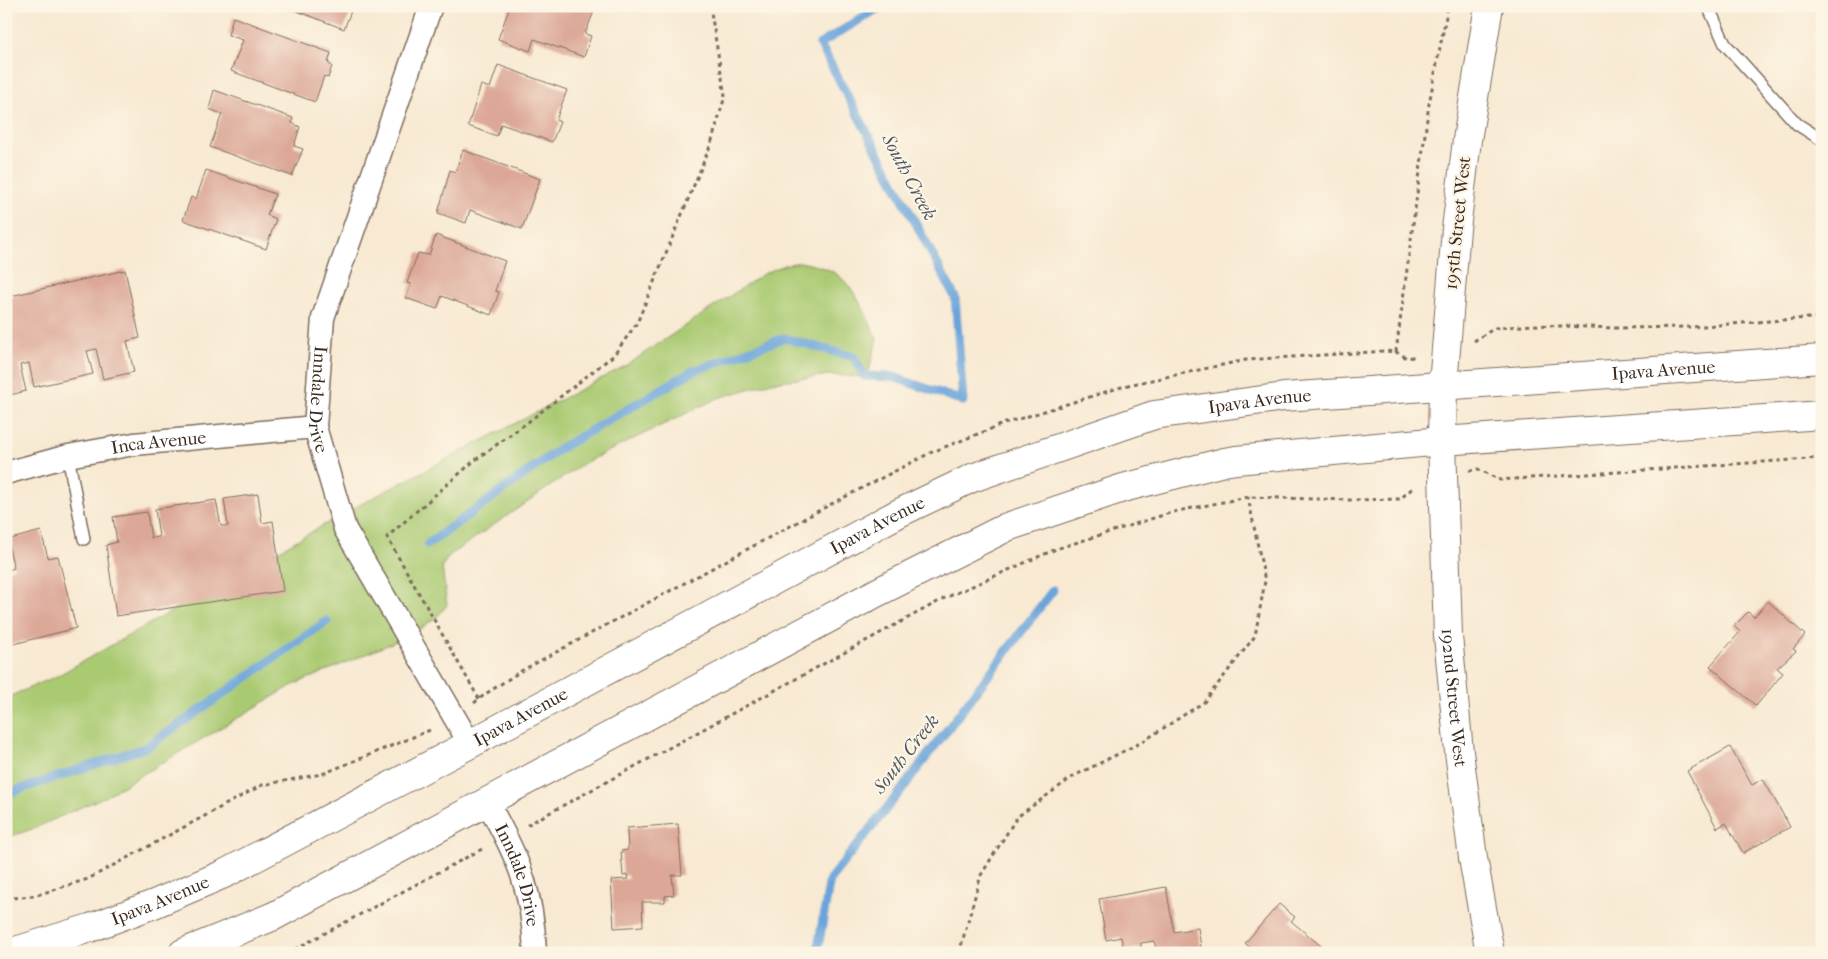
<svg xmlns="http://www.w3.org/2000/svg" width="1828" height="959" viewBox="0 0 1828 959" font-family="'IM FELL French Canon',serif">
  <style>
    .green { fill: #aaca72; stroke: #727a48 }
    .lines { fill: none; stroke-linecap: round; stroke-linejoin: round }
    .stream { stroke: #6ba4da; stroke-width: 9 }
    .building { fill: #dca797 }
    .service-casing { stroke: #7d6d5d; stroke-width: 14 }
    .minor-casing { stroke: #7d6d5d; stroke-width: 25 }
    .tertiary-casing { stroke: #7d6d5d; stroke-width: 30 }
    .path { stroke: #7d6d5d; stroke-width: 3; stroke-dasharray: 4 4; stroke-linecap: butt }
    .service { stroke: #fff; stroke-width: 11 }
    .minor { stroke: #fff; stroke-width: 22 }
    .tertiary { stroke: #fff; stroke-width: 28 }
    .labels { text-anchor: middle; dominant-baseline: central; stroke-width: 4.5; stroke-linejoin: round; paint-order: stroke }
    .street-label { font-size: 18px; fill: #3b2a1e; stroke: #fcf5e5 }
    .water-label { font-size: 19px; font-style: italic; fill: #4c5560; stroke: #fcf5e5 }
  </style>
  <rect width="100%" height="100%" fill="#fcf5e5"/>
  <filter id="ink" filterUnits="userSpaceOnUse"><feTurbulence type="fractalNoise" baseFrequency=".02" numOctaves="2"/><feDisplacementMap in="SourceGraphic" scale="10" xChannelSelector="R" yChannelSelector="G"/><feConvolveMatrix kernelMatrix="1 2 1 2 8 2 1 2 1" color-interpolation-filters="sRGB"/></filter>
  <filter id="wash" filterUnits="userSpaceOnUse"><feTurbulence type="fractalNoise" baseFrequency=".0096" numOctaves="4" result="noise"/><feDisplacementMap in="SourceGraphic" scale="20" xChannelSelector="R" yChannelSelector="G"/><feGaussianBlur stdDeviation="1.12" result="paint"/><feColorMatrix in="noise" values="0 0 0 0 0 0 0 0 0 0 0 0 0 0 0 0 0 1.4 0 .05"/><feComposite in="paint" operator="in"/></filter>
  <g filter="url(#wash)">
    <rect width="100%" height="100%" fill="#f8e9d2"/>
    <path class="green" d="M800,262C809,264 819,266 827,269C854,280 866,315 877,339L870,367L863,377L830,375L772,382L718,398L584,463L450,555L442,566L447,605L438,616L413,634L293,685L106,796L35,828L6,838V698L57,676L359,505L625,366L763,274L784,265Z"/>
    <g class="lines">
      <path class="stream" d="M428,544L561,448L691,372L784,338L854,357L864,376L893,377L963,401L955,297L820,44L882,6
        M6,794L147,747L327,621
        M817,953L830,879L903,788L1053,590"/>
    </g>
    <g id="blocks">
      <path class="building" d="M284,6H353L344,29Z
        M510,6H596L585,34L591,36L584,57L534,39L530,51L498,39Z
        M233,17L331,53L328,63L332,66L328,78L324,76L315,102L231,71L243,40L228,35Z
        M498,65L567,90L556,120L560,122L552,142L501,124L497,136L468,126L481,85L490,88Z
        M214,90L293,118L292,123L300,127L294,146L303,149L292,176L210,147L222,114L209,109Z
        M463,150L540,179L522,229L470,210L466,223L438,213L450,170L455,172Z
        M206,170L275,194L267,215L276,219L266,249L183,220L191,197L196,199Z
        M436,235L505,261L495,291L499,292L491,315L442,296L437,309L406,298L411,284L407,283L418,253L429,255Z
        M125,270L140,338L127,341L134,372L103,379L96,349L87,351L93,374L34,387L29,363L20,365L26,391L6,396V297Z
        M258,494L262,523L273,521L283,591L116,616L106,545L117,542L113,517L147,512L151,538L159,537L155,509L216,500L221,526H228L224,499Z
        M41,531L48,558L58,556L76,628L6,646V571L14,568L7,540Z
        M1768,601L1805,635L1793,649L1796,651L1777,668L1783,673L1756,706L1710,666L1740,632L1734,626L1748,612L1754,617Z
        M1730,747L1752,785L1763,779L1790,827L1743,853L1726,823L1717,828L1687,771Z
        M678,824L682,875H672L674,895L665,896V902H642L643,926L614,928L611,880L628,879L627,875L623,876L621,851L628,850L627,828Z
        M1166,887L1174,932L1198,928L1202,953H1157L1154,941L1141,943V948L1124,951L1121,937L1106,940L1099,899Z
        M1279,904L1295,917L1291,921L1327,951L1325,953H1256L1245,943Z"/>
    </g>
  </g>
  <g filter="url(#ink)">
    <use href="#blocks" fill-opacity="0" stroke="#7d6d5d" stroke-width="1"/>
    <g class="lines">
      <defs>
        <path id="service" d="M1708,6L1725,44L1797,124L1822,140
          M68,456L84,539"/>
        <g id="minor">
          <path id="s1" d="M431,6L323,318L315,427L345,529L470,744"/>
          <path id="s2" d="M6,473L68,456L134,444L315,427"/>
          <path id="s3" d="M487,802C517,855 533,890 535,953"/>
        </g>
        <g id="tertiary">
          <path id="s4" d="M1489,6L1467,140L1456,229L1443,385L1442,441L1448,636L1459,752L1473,858L1490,953"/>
          <path id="s5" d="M9,953L90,928L154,904L224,874L470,744L899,513L972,478L1154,415L1284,397L1822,359"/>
          <path d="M183,953L274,916L878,592L1007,527L1123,488L1224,462L1236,460L1442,441L1822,415"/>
        </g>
      </defs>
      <use href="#service" class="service-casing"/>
      <use href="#minor" class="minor-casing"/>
      <use href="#tertiary" class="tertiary-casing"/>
      <path class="path" d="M1474,341L1495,328L1534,325L1615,328L1691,327L1822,317
        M1396,352L1429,104L1448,6
        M1469,471L1478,469L1500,480L1822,458
        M479,699L387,537L474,461L528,422L614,355L637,323L711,144L725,96L710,6
        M474,703L487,693L521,671L835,502L932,452L1006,423L1128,385L1246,360L1385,351L1396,352L1407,358L1417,356
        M527,825L943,599L1056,549L1173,512L1248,497L1350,500L1400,499L1415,486
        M6,899L37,895L88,879L262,785L322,774L433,729
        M288,953L484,848
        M959,953L981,875L1017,817L1074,776L1142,742L1204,702L1255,636L1265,581L1248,497"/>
      <use href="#service" class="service"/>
      <use href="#minor" class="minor"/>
      <use href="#tertiary" class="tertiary"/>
    </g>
  </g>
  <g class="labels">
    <g class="street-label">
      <text transform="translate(1458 223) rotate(-84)">195th Street West</text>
      <text stroke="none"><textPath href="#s5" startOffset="1780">Ipava Avenue</textPath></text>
      <text stroke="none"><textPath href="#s1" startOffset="412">Inndale Drive</textPath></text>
      <text stroke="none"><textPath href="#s5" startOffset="1375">Ipava Avenue</textPath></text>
      <text stroke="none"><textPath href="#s2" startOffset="156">Inca Avenue</textPath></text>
      <text stroke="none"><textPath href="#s5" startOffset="970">Ipava Avenue</textPath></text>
      <text stroke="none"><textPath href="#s4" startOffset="695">192nd Street West</textPath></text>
      <text stroke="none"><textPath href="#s5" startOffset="565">Ipava Avenue</textPath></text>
      <text stroke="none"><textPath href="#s3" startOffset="80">Inndale Drive</textPath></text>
      <text stroke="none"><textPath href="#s5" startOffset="160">Ipava Avenue</textPath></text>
    </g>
    <g class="water-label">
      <text transform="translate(909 177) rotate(62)">South Creek</text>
      <text transform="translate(906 754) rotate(-52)">South Creek</text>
    </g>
  </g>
  <rect width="1828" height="959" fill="none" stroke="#fcf5e5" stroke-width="25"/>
</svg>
